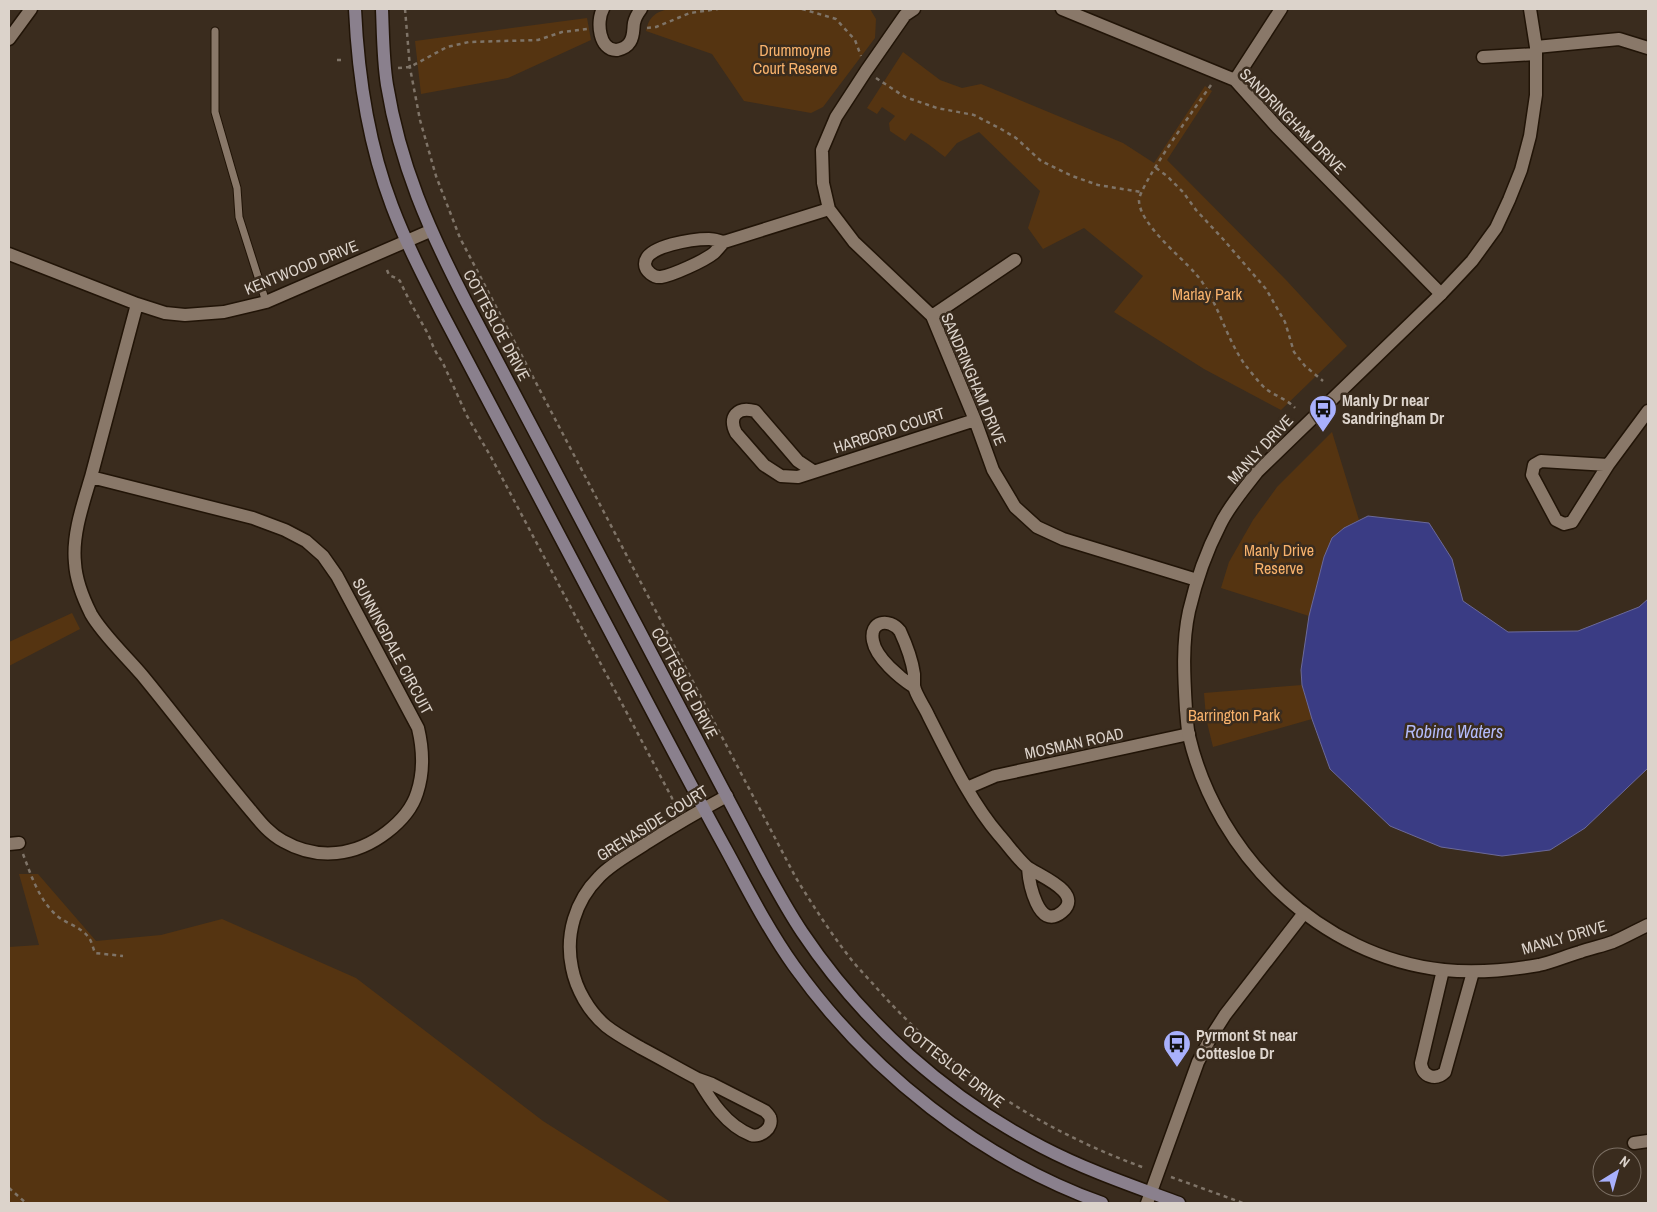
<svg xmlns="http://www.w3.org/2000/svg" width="1657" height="1212" viewBox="0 0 1657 1212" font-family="'Archivo Narrow',sans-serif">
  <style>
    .green { fill: #553411 }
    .water { fill: #3a3c84; stroke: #6b6999 }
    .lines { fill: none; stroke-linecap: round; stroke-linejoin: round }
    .service-casing { stroke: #211407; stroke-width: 9 }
    .minor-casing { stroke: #211407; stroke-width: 15 }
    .tertiary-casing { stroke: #211407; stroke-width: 15 }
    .secondary-casing { stroke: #211407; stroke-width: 15 }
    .path { stroke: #7f7468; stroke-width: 2.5; stroke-dasharray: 4 4; stroke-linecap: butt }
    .service { stroke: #897869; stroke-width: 7 }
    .minor { stroke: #897869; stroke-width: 12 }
    .tertiary { stroke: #897869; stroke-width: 12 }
    .secondary { stroke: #8a808d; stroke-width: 12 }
    .labels { text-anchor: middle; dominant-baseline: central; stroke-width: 5; stroke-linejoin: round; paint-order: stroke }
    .park-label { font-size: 16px; fill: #f8b26c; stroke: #3a2c1e }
    .street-label { font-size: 16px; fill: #dcd3cb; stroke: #3a2c1e }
    .poi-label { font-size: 16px; font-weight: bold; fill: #dcd3cb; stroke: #3a2c1e; text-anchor: start }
    .water-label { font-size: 18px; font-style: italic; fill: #b3bbfa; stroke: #3a2c1e }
  </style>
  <rect width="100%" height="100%" fill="#3a2c1e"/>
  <path class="green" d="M669,9H870L876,19L875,38L823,107L811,113L744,101L712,54L646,31C649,17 655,12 669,9Z
    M587,18L591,40L508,78L421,94L415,41Z
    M903,52L940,80L962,88L981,84L1123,143L1154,163L1205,86L1212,91L1167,160L1287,281L1347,346L1281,410L1204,369L1114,312L1143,276L1084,228L1043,249L1028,228L1040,191L979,132L957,143L945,157L928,144L911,133L905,141L890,131L889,123L895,116L882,107L877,114L867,108Z
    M1332,432L1359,520L1344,528L1324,557L1309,616L1221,588L1229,562L1253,520L1277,487Z
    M72,613L80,629L9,666V642Z
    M1302,685L1312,719L1213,747L1206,718L1204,693Z
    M19,874H38L96,941L161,935L222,919L356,978L543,1121L672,1203H9V947L39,945Z"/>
  <path class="water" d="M1368,516L1429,523L1452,559L1463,601L1508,632L1578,631L1639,607L1648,599V768L1585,828L1550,850L1502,856L1441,847L1390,826L1330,769L1312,719L1302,685L1301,670L1309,616L1324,557L1332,538L1344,528Z"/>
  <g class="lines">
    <defs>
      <path id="service" d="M215,31V112L237,188L239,217L266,302"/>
      <path id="minor" d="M603,9C596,21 599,51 617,50C622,49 627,47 630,42C634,36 633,29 634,23C635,18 638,13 641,9
        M914,9L905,15L866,71L836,117L822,150L823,183L829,209L854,242L932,316L975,420L993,470L1015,507L1037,527L1063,539L1197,580
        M1062,9L1235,80L1277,127L1441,294
        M1536,47L1619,39L1648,48
        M1483,57L1536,54
        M1235,80L1281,9
        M724,242C719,241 714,239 709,239C695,239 645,245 645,264C645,271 654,278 661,277C673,275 704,261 714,253C717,250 721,245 724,242L829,209
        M9,254L137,304L165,313L185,315L224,312L266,302L430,231
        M932,316L1015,260
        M1608,465L1541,461L1534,465L1532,475L1556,520L1564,524L1572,522L1608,465L1648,411
        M813,471L798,461L755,411C737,406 728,417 736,433L764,465L781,476L798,477L975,420
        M91,477L253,518L285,530L306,541L323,556L337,576L418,728C423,749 424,772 417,793C412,809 400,822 387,832C356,856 318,861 283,841C270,834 261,823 252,812C214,767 179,720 142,675C126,656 103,635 91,614C83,598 76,581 75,563C72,535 83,504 91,477Z
        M91,477L137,304
        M914,687C900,678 876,658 873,641C869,621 889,617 900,631C906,644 912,660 914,674C914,678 914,682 914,686C916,696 925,707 929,717C948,754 971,803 999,835C1008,845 1016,857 1026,866C1034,874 1086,892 1062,912C1038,932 1029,882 1028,868
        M967,788L995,776L1189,734
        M9,844L19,843
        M1443,970L1421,1063C1422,1077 1436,1081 1445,1072L1473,972
        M698,1079C679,1069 660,1058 641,1048C629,1041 616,1034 606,1026C589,1012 576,989 572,968C565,935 575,901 599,877C611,864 630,854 645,844C672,827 699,811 727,796
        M698,1079L712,1084L765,1111C766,1112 770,1116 770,1117C774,1128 760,1138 751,1135C726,1125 711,1101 698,1079Z
        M1634,1143L1648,1141
        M1147,1203L1198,1062L1211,1037L1225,1015L1304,913"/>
      <path id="tertiary" d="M1530,9L1536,47V95L1530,136L1521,170L1509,200L1496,228L1472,261L1441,294L1257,472C1244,489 1229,506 1220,525C1206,552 1196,581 1189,611C1182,643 1184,677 1186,710C1187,718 1187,727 1189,736C1217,855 1320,957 1444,970C1473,973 1510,970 1539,965C1553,962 1566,956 1580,952C1591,948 1602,946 1613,942C1625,937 1637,930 1648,925
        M9,39L31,9"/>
      <path id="secondary" d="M355,9C358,76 368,143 392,206C406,243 424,278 442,313C506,434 570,555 634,677C665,736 696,795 728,853C749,892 769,931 794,966C870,1072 980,1159 1102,1203
        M382,9C383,34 383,60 387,85C400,165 429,230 465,300L764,867C776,889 788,911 802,932C863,1023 946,1097 1042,1147C1086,1170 1133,1186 1179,1203"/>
    </defs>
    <use href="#service" class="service-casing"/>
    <use href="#minor" class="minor-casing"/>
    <use href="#tertiary" class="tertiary-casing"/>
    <use href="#secondary" class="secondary-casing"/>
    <path class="path" d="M405,9L410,68L420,120L436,176L460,238L796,878C812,904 828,929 847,954C855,965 865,975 874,985C948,1070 1039,1130 1145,1168
      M802,9L836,19L855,40L861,56
      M647,28L656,27L690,13L718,9
      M337,60H345
      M398,68L410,67L447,47L469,42L538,40L562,32L587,29
      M876,78L905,97L937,108L974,115L1001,129L1016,138L1041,161L1072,176L1098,185L1141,192
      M1211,85C1199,102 1138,187 1139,201C1140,224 1180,256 1195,273C1218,299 1225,338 1246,366C1252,373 1259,383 1266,389C1275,396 1287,399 1295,408
      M1156,168L1167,176L1183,192L1196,210L1223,239L1266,289L1285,322L1294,352L1305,366L1323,381
      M387,270L389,275L398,279L400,281C408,299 418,316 428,334C432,343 435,353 442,361L467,416L491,457L672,798C673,803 669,807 670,812
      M23,854C31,875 38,897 54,913C63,923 81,926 89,938C92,942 93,948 95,953L123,956
      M1171,1177L1243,1203
      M9,1188L26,1203"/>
    <use href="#service" class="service"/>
    <use href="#minor" class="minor"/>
    <use href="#tertiary" class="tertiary"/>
    <use href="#secondary" class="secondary"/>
  </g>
  <defs>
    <symbol id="bus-pin" viewBox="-11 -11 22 30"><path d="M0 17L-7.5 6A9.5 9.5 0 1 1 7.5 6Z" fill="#a8b0fc" stroke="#3a2c1e"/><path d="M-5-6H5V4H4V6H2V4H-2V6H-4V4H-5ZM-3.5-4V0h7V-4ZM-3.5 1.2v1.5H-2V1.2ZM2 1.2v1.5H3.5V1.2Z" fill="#111"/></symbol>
  </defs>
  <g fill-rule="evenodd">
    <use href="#bus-pin" x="1307" y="393" width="32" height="43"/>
    <use href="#bus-pin" x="1161" y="1028" width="32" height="43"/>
  </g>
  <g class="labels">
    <g class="park-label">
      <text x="795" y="50">Drummoyne<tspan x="795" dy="18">Court Reserve</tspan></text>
      <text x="1207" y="294">Marlay Park</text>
      <text x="1279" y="550">Manly Drive<tspan x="1279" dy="18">Reserve</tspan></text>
      <text x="1234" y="715">Barrington Park</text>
    </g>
    <g class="street-label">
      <text transform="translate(1293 121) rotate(45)">SANDRINGHAM DRIVE</text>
      <text transform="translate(301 267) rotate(-22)">KENTWOOD DRIVE</text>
      <text transform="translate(497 325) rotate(62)">COTTESLOE DRIVE</text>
      <text transform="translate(974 379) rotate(67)">SANDRINGHAM DRIVE</text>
      <text transform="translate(889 430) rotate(-18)">HARBORD COURT</text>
      <text transform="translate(1260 449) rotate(-47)">MANLY DRIVE</text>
      <text transform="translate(393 646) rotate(62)">SUNNINGDALE CIRCUIT</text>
      <text transform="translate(685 683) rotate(62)">COTTESLOE DRIVE</text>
      <text transform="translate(1074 743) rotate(-12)">MOSMAN ROAD</text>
      <text transform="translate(652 823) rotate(-32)">GRENASIDE COURT</text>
      <text transform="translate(1564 937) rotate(-16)">MANLY DRIVE</text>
      <text transform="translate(954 1066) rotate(38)">COTTESLOE DRIVE</text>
    </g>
    <g class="poi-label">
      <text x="1342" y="400">Manly Dr near<tspan x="1342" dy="18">Sandringham Dr</tspan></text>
      <text x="1196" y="1035">Pyrmont St near<tspan x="1196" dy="18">Cottesloe Dr</tspan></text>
    </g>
    <g class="water-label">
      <text x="1454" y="731">Robina Waters</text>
    </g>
  </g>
  <rect width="1657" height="1212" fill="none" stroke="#dcd3cb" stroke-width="20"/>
  <g transform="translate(1617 1172) rotate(37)"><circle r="24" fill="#3a2c1e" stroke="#7b6f63"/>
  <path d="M0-4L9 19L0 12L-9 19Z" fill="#a8b0fc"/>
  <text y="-8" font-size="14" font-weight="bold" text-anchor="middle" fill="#dcd3cb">N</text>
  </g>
</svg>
